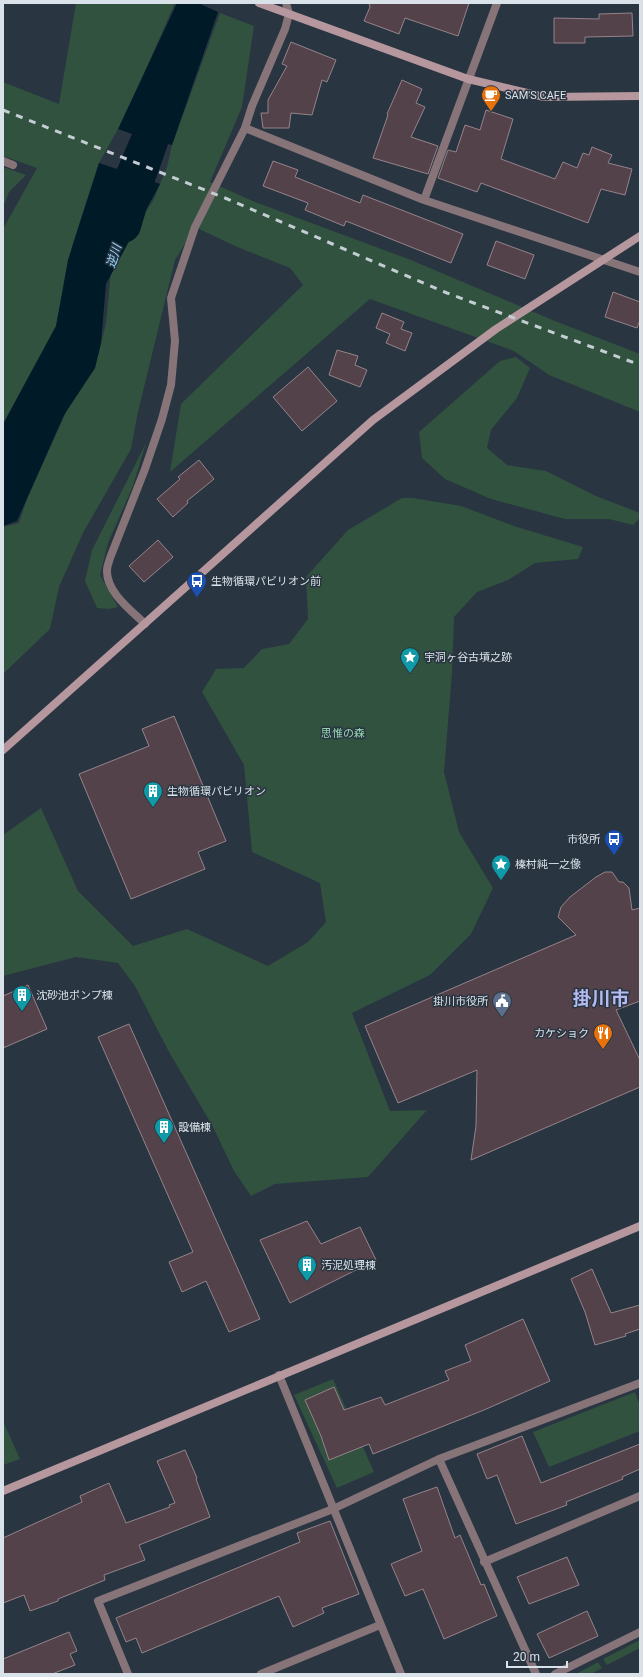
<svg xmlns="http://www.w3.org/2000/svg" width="643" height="1677" viewBox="0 0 643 1677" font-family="Roboto,'Noto Sans JP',sans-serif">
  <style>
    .green { fill: #30523e }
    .water { fill: #001a28 }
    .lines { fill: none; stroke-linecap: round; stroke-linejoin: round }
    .river { stroke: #001a28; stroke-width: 36 }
    .building { fill: #534249; stroke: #96838a }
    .street { stroke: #877478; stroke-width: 8 }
    .secondary { stroke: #b6979d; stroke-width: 8 }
    .rail { stroke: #c4cdd4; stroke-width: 3; stroke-dasharray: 7 7; stroke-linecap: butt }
    .labels { text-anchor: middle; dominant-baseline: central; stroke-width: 3; stroke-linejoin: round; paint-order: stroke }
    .poi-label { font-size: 11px; fill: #dae2e9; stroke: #293541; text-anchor: start }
    .park-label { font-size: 11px; fill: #94d5ae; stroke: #293541 }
    .water-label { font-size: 12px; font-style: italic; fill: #95d7fe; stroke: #293541 }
    .town-label { font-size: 19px; font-weight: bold; fill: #b4bbf3; stroke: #293541 }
  </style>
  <rect width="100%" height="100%" fill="#293541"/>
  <path class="green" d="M76,3H175L120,128L118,129L99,163L72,246L56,326L3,441V229L37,168L3,156V82L59,104Z
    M220,13L254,26L242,107L210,182L255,202L411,260L555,321L640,354V412L549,375L514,351L370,299L170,472L181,404L303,285L290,268L235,246L195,227L175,260L138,412L131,449L83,533L59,587L50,629L3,674V527L19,523L27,499L67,410L95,368L106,323L112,261L153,201L167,167L172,145Z
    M3,167L26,175L9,192L3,207Z
    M516,357L530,368L517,398L491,430L487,448L507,465L546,471L596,496L640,513V518L633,525L609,519H565L491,499L445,479L422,458L419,432L500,361Z
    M146,443L133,486L108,543L100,575L118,607L109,609L97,608L85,581L92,550Z
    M402,498H413L461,506L514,526L583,547L578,559L535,563L508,580L477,592L454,617L452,673L444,772L459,832L493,888L471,934L430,975L352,1013L390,1111L427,1110L368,1177L275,1184L251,1196L234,1171L212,1125L169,1052L135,986L118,963L76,957L3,976V835L41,808L78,891L133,946L187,929L268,966L308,942L326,922L320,883L252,852L244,765L202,692L216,669L244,668L262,649L289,644L308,619L306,577L348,530Z
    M333,1379L374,1472L337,1488L294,1395Z
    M635,1392L640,1406V1431L549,1467L533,1432Z
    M3,1421L20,1459L3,1465Z
    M640,1640V1648L607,1665L603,1659Z
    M598,1662L602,1668L591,1674H576Z"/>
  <path class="water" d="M177,3H198L218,12L172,145L147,140L131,174L160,184L106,284L101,343L95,368L64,415L17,521L3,526V424L56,326L68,260L99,163L117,169L132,134L118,129Z"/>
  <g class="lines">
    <path class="river" d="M123,225L137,178L167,93"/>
  </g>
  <path class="building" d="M369,3H469L458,36L405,18L399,34L364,21L370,7Z
    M632,13L633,36L585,37V43H554V18L599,19V14Z
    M291,42L336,60L327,82L322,80L312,115L291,113L289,128H263L261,113H268V100L287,66L282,64Z
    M402,80L422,89L416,103L425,107L411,137L438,146L428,174L373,158L388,115L387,114Z
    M486,110L513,119L501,159L555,179L563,162L577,168L583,153L589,155L592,147L612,155L608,163L632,169L625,195L601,189L588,223L481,183L477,192L438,178L448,150L456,152L465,125L480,130Z
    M273,161L298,170L295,177L360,203L363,195L463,234L451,263L346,221L344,226L305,210L308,203L263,186Z
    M496,241L534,255L525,279L487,265Z
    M613,292L640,302V320L637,328L605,317Z
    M382,313L404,322L401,329L412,333L405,351L386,343L390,334L376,328Z
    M337,350L358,356L355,365L367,370L360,387L329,375Z
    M308,367L337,401L302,431L273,397Z
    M199,460L214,479L187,501L188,503L173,517L157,499L180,479L178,477Z
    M158,540L173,557L144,582L129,566Z
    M174,716L226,841L198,852L205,869L131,899L79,774L149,746L142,729Z
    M605,872H612L619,882H623L629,888L632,910L640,908V1001L616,1010L640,1060V1087L471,1160L476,1126L477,1070L398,1103L365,1026L576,935L558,917L561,907L570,897L596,877Z
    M28,985L47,1029L3,1048V996Z
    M129,1024L260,1319L229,1332L206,1281L182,1292L169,1262L193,1252L98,1037Z
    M307,1221L321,1244L360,1227L376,1260L290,1303L260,1240Z
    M592,1269L611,1313L640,1305V1329L625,1334L626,1336L595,1345L585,1312L571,1279Z
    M523,1319L550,1381L484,1410L373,1454L369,1444L329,1460L321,1436L305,1400L334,1387L344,1410L381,1397L385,1405L449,1380L445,1371L471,1361L465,1345Z
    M522,1436L541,1483L640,1444V1469L622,1477L623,1479L566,1502L567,1505L516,1524L497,1475L487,1479L477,1454Z
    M185,1450L197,1478L196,1479L210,1517L139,1545L145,1560L104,1575L105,1580L58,1599V1601L30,1611L24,1595L3,1603V1538L82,1502L80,1496L109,1483L126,1523L170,1507L169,1505L175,1503L157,1461Z
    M437,1487L455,1538L460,1535L481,1585L484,1584L497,1616L444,1639L423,1589L405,1596L391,1564L422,1551L403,1499Z
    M330,1521L359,1594L322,1608L324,1613L293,1627L279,1596L142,1653L136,1638L126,1642L116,1618L300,1542L297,1533Z
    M567,1557L579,1585L529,1604L517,1577Z
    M587,1611L598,1636L549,1658L537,1634Z
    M69,1632L77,1651L70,1654L75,1665L52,1674H3V1659Z"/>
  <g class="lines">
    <path class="street" d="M245,128L424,200L640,272
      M3,161L13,165
      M424,200L497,3
      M145,624C131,610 106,592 107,570C107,566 109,562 110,558L145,469L162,419L171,385L175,341L171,298L195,227L245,128L252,106L285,29L289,14L286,3
      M279,1375L401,1674
      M439,1459L536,1674
      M484,1562L640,1496
      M128,1674L98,1601L333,1509L439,1459L640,1383
      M261,1674L380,1625
      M555,1674L640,1632"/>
    <path class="secondary" d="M259,3L468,79L544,97L640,96
      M3,750L373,420L496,329L640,236
      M3,1491L640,1226"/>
    <path class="rail" d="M3,110L225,198L447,293L640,365"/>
  </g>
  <defs>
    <symbol id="cafe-pin" viewBox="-11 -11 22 30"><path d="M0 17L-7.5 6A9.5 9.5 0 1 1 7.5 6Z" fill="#e8710a" stroke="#293541"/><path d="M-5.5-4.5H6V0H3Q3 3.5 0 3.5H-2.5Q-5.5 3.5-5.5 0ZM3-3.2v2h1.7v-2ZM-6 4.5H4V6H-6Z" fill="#fff"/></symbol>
    <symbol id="bus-pin" viewBox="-11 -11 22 30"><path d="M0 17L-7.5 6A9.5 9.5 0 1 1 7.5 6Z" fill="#1a4fb4" stroke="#293541"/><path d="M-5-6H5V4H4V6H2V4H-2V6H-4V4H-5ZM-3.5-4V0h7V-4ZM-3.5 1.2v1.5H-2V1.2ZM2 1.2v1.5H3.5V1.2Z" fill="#fff"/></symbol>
    <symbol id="sight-pin" viewBox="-11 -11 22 30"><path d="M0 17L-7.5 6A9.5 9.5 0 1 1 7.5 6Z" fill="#0f9aa8" stroke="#293541"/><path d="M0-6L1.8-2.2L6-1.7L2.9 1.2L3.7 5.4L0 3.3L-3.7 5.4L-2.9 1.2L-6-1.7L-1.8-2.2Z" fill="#fff"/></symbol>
    <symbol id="building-pin" viewBox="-11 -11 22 30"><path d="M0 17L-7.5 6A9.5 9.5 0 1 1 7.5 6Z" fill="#0f9aa8" stroke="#293541"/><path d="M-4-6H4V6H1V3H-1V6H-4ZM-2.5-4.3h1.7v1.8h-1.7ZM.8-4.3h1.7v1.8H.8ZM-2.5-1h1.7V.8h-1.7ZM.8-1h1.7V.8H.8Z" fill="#fff"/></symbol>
    <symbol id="civic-pin" viewBox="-11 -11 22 30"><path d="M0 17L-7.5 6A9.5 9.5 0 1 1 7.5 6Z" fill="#5c6f8a" stroke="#293541"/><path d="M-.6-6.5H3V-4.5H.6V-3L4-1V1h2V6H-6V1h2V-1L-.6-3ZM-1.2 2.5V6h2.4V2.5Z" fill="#fff"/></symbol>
    <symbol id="restaurant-pin" viewBox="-11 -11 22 30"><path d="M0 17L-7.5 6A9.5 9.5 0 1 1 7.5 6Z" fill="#e8710a" stroke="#293541"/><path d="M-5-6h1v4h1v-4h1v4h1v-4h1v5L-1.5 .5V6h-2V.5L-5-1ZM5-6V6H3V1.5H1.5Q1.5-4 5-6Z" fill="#fff"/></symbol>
  </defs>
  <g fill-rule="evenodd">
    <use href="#cafe-pin" x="480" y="84" width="22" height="30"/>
    <use href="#bus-pin" x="186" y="570" width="22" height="30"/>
    <use href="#sight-pin" x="399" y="646" width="22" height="30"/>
    <use href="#building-pin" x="142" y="780" width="22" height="30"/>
    <use href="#bus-pin" x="603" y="828" width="22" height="30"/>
    <use href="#sight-pin" x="490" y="853" width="22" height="30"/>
    <use href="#building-pin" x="11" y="984" width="22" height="30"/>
    <use href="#civic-pin" x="491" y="990" width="22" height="30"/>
    <use href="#restaurant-pin" x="592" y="1022" width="22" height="30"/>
    <use href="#building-pin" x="153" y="1116" width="22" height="30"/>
    <use href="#building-pin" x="296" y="1254" width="22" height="30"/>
  </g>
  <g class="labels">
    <g class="poi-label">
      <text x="505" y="95">SAM'S CAFE</text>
      <text x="211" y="581">生物循環パビリオン前</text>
      <text x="424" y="657">宇洞ヶ谷古墳之跡</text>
      <text x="167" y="791">生物循環パビリオン</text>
      <text x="600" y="839" text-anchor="end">市役所</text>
      <text x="515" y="864">榛村純一之像</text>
      <text x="36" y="995">沈砂池ポンプ棟</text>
      <text x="488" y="1001" text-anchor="end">掛川市役所</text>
      <text x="589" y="1033" text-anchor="end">カケショク</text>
      <text x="178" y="1127">設備棟</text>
      <text x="321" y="1265">汚泥処理棟</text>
    </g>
    <g class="park-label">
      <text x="343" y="733">思惟の森</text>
    </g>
    <g class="water-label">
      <text transform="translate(114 256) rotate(-73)">逆川</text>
    </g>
    <g class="town-label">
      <text x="601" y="998">掛川市</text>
    </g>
  </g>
  <rect width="643" height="1677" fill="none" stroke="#dae2e9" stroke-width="8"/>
  <path d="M507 1661v6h60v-6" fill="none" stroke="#dae2e9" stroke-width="2"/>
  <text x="513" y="1661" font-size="12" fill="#dae2e9" stroke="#293541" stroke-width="3" paint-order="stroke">20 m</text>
</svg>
